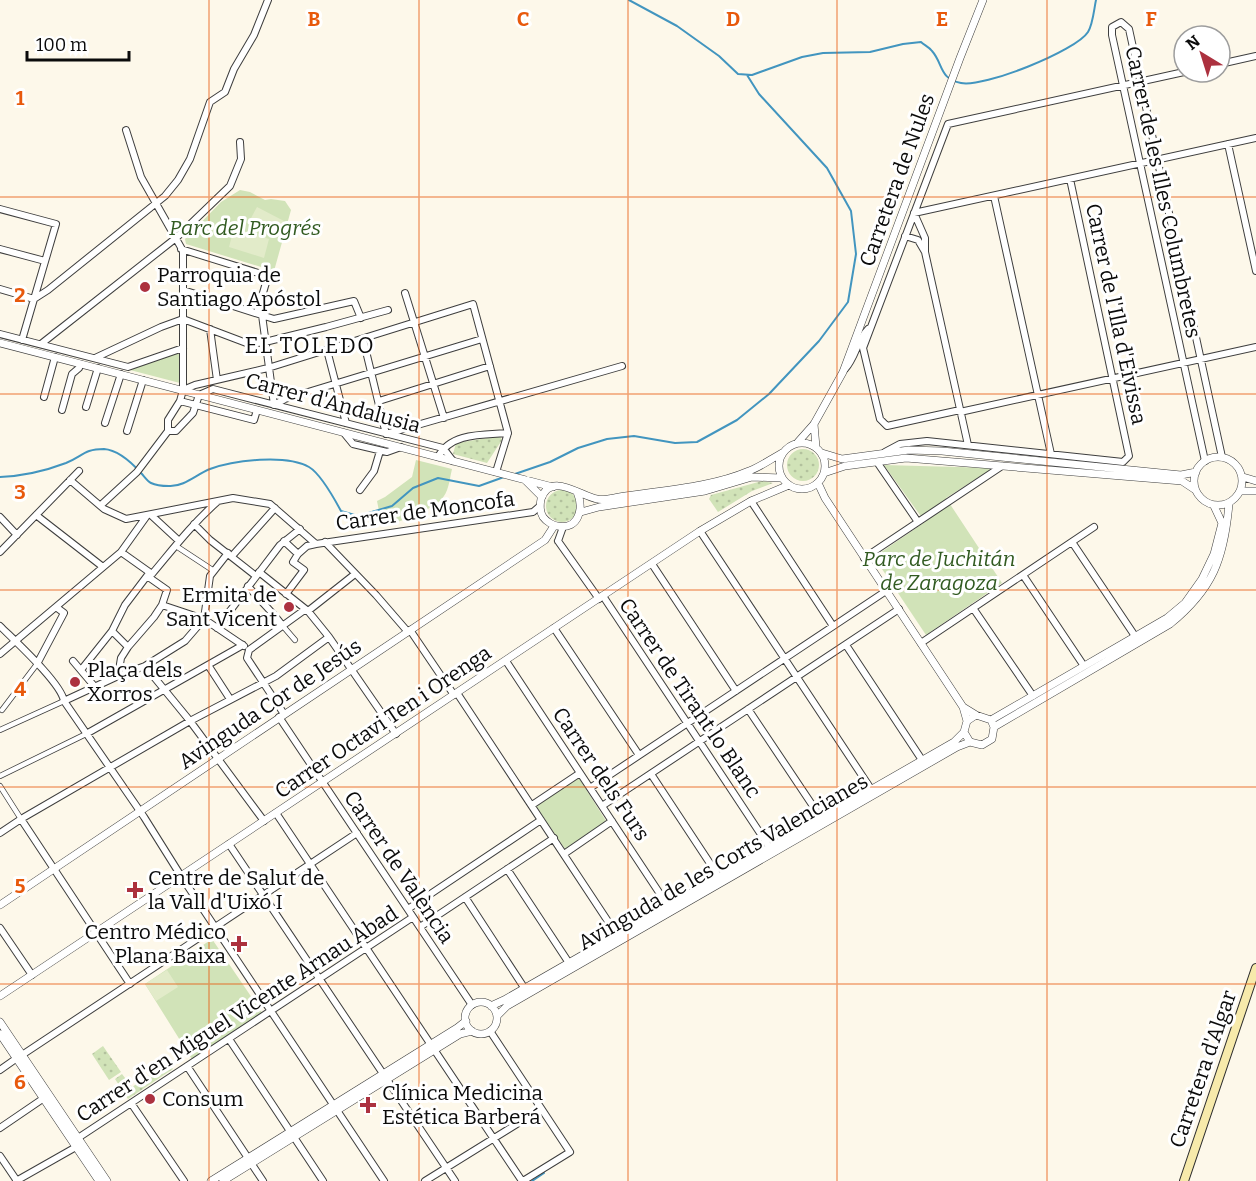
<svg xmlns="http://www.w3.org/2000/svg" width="1256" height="1181" viewBox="0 0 1256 1181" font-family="Bitter,serif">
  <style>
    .grass { fill: url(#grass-dots) }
    .park { fill: #d1e3b8 }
    .pitch { fill: #e2ebc9 }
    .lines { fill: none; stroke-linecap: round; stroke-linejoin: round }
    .stream { stroke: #4295bf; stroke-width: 2 }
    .pedestrian-casing { stroke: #3e3e3e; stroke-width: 6 }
    .minor-casing { stroke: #3e3e3e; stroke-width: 8 }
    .tertiary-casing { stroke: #3e3e3e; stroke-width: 8 }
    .secondary-casing { stroke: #2d2d2d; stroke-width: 10 }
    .pedestrian { stroke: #fff; stroke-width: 4.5 }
    .minor { stroke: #fff; stroke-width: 6 }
    .tertiary { stroke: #fff; stroke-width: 7 }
    .secondary { stroke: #f7eaab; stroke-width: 8 }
    .grid { fill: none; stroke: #e8590c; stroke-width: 1.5; stroke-opacity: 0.55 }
    .poi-dot { fill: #ac313f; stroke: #fff; stroke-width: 2 }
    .labels { text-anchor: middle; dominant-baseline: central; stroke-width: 6; stroke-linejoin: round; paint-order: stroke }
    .street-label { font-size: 21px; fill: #0b0b0b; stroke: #fff }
    .park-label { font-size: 21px; font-style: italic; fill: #325b22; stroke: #fff }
    .poi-label { font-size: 21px; fill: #0b0b0b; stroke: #fff; text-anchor: start }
    .neighbourhood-label { font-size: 22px; letter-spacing: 1.5px; fill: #0b0b0b; stroke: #fff }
    .grid-label { font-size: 20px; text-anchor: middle; font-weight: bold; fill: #e8590c; stroke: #fff; stroke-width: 6; stroke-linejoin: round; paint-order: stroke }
  </style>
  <defs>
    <pattern id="grass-dots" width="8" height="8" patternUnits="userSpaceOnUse" patternTransform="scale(1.5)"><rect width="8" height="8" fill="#d1e3b8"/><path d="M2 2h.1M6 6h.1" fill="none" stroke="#b2c19d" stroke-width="1.8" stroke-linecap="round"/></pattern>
  </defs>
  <rect width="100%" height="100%" fill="#fdf8ea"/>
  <path class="grass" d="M500,436L502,440L487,463L453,454L456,443Z
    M787 465a16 16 0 1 1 32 0a16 16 0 1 1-32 0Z
    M762,481L773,483L752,491L718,512L709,499L711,495Z
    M546 506a16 16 0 1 1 32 0a16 16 0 1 1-32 0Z
    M103,1046L121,1072L109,1080L92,1054Z
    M168,1063L173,1069L128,1099L115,1079L122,1074L132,1087Z"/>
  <path class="park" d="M240,190L250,192L265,200L271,199L285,201L291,210L274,271L186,244L185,239L221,202Z
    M179,352L180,383L130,370Z
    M416,460L452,469C450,477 449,489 444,496C435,510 398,523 382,526L377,501L385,497L412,477Z
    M884,465L993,468L946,498L1002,583L926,635L874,557L925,522Z
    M579,778L606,821L565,849L536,806Z
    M212,939L263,1014L193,1061L145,984Z"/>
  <path class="pitch" d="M257,207L284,221L277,234L250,220Z
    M234,228L269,239L264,258L229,247Z
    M167,970L178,987L156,1001L145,984Z"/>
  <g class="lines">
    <path class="stream" d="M629,0L677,26L719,56L738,74L752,75L802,57L823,53L870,52L903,44L921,42C924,45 929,47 932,51C943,63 939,79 961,83C983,88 1076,51 1088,32C1093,24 1094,9 1096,0
      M512,475L550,462L578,448L607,439L634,436L675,443L697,442L737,420L769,394L819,341L848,302L856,254L851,211L827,168L759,94L747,75
      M0,477C23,476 45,471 66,463C83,456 84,449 104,449C119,450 132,463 141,473C144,476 147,481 151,483C155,485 164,486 169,486C184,487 197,474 210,469C234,460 286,454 309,467C321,474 334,498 341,511L358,516L392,506L413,488L438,478L479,486L504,477
      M532,1181L544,1173"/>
    <defs>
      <path id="pedestrian" d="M176,546L214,571
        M282,625L295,640
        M2,710L37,664
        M0,730L64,701
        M0,776L86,734
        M0,786L21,819"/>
      <path id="minor" d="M1220,64L1256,56
        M126,130L141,177L183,251V390L180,401L254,420L257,410
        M1228,144L1256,271
        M994,196L1051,454
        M0,209L56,224L22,340
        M905,236L918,240L925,252V238L914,213L1256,138
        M0,249L45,261
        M181,249L268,276L257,313
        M925,252L968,445
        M0,289L34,299
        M183,290L274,319L354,301L361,318
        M405,293L444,418
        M34,299L48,290L165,196L178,180L190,159L210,102L225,92L234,69L254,35L268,0
        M262,315L274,405L285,399L482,339
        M210,329L217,380
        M0,334L128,367L183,348
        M364,343L386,434L622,366
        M41,344L176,238L230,186L241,159L240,142
        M328,354L346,423
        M95,358L161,327L183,319L249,344L265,342L326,327L388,310
        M845,369C856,357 857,340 868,329
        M183,390L195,385L268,368L473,304L508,433L496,472
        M44,397L55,357
        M379,401L490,366
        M86,407L98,368
        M62,410L72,374L79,368L80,364
        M960,410L887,426L880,419L863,348L948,124L1184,72
        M960,412L1256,347
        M105,423L121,374
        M127,431L143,380
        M168,431H176L193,413L199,395L213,389L443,448L453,461
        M344,433L353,444L387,452L401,447
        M885,452L900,444L927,441L1123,462L1129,456L1070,179
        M438,457C451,432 484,435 508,433
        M1205,461L1112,35V27L1121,22L1129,29L1222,457
        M877,462L918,522
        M70,480L104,509L126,519L233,498L270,504L316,544L533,512L540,506
        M360,490L374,471L380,451
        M751,501L833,626
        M101,505L137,472L168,431V420L180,401
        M36,515L103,567
        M151,515L178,540
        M0,517L17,535
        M194,524L210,540L256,576
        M700,531L871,789
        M284,541L298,554L307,546L316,544
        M558,541L599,599
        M558,541L563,527
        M325,542L376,595L408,632
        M1072,542L1135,636
        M0,552L79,471
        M121,552L152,574
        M232,556L275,508
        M864,558L1002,466
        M652,564L736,691
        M259,572L308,611L329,637L396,734
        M1023,575L1084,666
        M248,586C259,600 272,611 282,625
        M286,594L304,570L293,562L298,554
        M603,596L770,848
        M162,605L204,619L244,646
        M973,608L1033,696
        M0,626C15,641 61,683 64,701L144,817L181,876L384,1181
        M217,628L280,545L300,529
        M554,628L639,755
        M410,630L454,695
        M112,631L128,647
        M921,643L1094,527
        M846,645L922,760
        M249,650L303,611H308L355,574
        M249,650L247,658L284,714
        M0,654L121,552L146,517
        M73,661L95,687
        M506,661L668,906
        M37,664L64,613L56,607
        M208,665L230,699
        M145,666L190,721L264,821
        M81,670L112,631L125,605L147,576L152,574C173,549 192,524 217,502
        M118,676L121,658L128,647L154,617L162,605L167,590L147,576
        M457,693L617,935
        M64,701L118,676L145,666L185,641L204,619L210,576L228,553
        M748,709L821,818
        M279,717L472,1005
        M86,734L243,645
        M651,774L719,877
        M590,788L886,591
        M532,805L580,773
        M602,806L899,609
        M276,813L522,1181
        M21,819L130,984
        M0,833L21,819L190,721L276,676L329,637
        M229,844L455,1181
        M564,854L612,821
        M507,869L569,963
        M465,897L525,989
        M408,909L541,820
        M420,927L554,838
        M0,928L32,975
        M490,1031L570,1152L523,1181
        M229,1039L323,1181
        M22,1055L357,833
        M187,1066L248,1158
        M0,1070L17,1058
        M131,1103L184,1181
        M0,1128L44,1098
        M78,1138L413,917
        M0,1156L17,1181
        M251,1163L263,1181
        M16,1181L76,1147
        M425,1181L541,1109"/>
      <path id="tertiary" d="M0,343L553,487
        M814,424L816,447
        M798,442L814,424L843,372L960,58L983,0
        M779 466a23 23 0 1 1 46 0a23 23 0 1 1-46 0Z
        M822,453L842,459L909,450L942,451L1181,475L1196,472
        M1194 481a24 24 0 1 1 48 0a24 24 0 1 1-48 0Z
        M824,473L845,466L906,458L1182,481L1194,489
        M1243,477L1256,481
        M525,480L542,497
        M818,483L825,498L963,707L967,721
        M1241,491H1256
        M577,492C584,508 579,530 558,526C553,526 546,521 543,517C540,512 540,504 541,499C551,471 580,496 597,499C603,501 612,498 619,497C662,490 709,488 749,471C760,467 771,459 782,453
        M581,512L599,507L705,491L752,477L781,478
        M963,707L976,715L991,720L994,727L992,739L982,745L970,742L964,732L967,721L976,715
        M991,720L1167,618L1185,603L1202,579L1214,554L1222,523L1214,506
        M994,727L1170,624C1213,589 1224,559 1229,504
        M0,905L545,540L554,526
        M0,996L700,531L751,501L789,485
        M465 1018a16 16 0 1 1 32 0a16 16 0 1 1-32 0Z
        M491,1006L504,1000L954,742L964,732
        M497,1016L507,1006L957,747L970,742
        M0,1022L107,1181
        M0,1034L99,1181
        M211,1181L457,1028L466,1021
        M223,1181L460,1034L472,1031"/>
      <path id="secondary" d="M1184,1181L1256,968"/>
    </defs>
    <use href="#pedestrian" class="pedestrian-casing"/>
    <use href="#minor" class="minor-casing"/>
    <use href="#tertiary" class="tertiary-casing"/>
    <use href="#secondary" class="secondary-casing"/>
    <use href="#pedestrian" class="pedestrian"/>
    <use href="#minor" class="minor"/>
    <use href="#tertiary" class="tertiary"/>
    <use href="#secondary" class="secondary"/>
  </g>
  <path class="grid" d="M209,0V1181M419,0V1181M628,0V1181M837,0V1181M1047,0V1181M0,197H1256M0,394H1256M0,590H1256M0,787H1256M0,984H1256"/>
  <g class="poi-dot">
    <circle cx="145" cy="287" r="6"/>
    <circle cx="289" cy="607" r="6"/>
    <circle cx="75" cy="682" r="6"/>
    <path d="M132 881h6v6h6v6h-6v6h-6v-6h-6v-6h6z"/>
    <path d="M236 935h6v6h6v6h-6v6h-6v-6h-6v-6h6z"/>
    <circle cx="150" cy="1099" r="6"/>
    <path d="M365 1096h6v6h6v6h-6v6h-6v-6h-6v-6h6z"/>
  </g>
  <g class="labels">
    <g class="street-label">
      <text transform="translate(897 180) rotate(-70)">Carretera de Nules</text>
      <text transform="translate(1163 192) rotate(78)">Carrer de les Illes Columbretes</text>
      <text transform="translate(1116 314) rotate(78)">Carrer de l'Illa d'Eivissa</text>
      <text transform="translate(333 403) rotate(15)">Carrer d'Andalusia</text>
      <text transform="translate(425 511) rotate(-8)">Carrer de Moncofa</text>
      <text transform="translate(690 698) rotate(56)">Carrer de Tirant lo Blanc</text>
      <text transform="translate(270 704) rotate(-34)">Avinguda Cor de Jesús</text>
      <text transform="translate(383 722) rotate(-34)">Carrer Octavi Ten i Orenga</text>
      <text transform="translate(601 774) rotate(56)">Carrer dels Furs</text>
      <text transform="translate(723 862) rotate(-30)">Avinguda de les Corts Valencianes</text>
      <text transform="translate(399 867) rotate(56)">Carrer de València</text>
      <text transform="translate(237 1014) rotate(-33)">Carrer d'en Miguel Vicente Arnau Abad</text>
      <text transform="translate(1203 1069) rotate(-71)">Carretera d'Algar</text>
    </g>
    <g class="park-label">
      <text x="245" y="228">Parc del Progrés</text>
      <text x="939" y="559">Parc de Juchitán<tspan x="939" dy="24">de Zaragoza</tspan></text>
    </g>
    <g class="poi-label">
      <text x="157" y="275">Parroquia de<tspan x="157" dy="24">Santiago Apóstol</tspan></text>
      <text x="277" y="595" text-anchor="end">Ermita de<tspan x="277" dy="24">Sant Vicent</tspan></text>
      <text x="87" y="670">Plaça dels<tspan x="87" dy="24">Xorros</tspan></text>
      <text x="148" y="878">Centre de Salut de<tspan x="148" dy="24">la Vall d'Uixó I</tspan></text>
      <text x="226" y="932" text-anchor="end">Centro Médico<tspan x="226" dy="24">Plana Baixa</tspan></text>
      <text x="382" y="1093">Clínica Medicina<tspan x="382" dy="24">Estética Barberá</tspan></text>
      <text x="162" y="1099">Consum</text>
    </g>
    <g class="neighbourhood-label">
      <text x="310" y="345">EL TOLEDO</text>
    </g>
  </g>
  <g class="grid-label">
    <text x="314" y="26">B</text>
    <text x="523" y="26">C</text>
    <text x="733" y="26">D</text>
    <text x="942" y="26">E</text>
    <text x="1151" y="26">F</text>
    <text x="20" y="105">1</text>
    <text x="20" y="302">2</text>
    <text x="20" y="499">3</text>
    <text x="20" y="696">4</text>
    <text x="20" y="893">5</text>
    <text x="20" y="1089">6</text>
  </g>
  <g transform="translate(1202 54) rotate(322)"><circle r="28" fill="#ffffff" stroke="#9d9d9d" stroke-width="1.5"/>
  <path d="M0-4.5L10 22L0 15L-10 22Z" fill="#ac313f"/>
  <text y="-9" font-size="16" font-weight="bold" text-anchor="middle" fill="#0b0b0b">N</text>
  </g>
  <path d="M27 51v9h102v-9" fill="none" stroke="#0b0b0b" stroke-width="3"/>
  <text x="36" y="51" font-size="18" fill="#0b0b0b" stroke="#ffffff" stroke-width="4.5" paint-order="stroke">100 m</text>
</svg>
